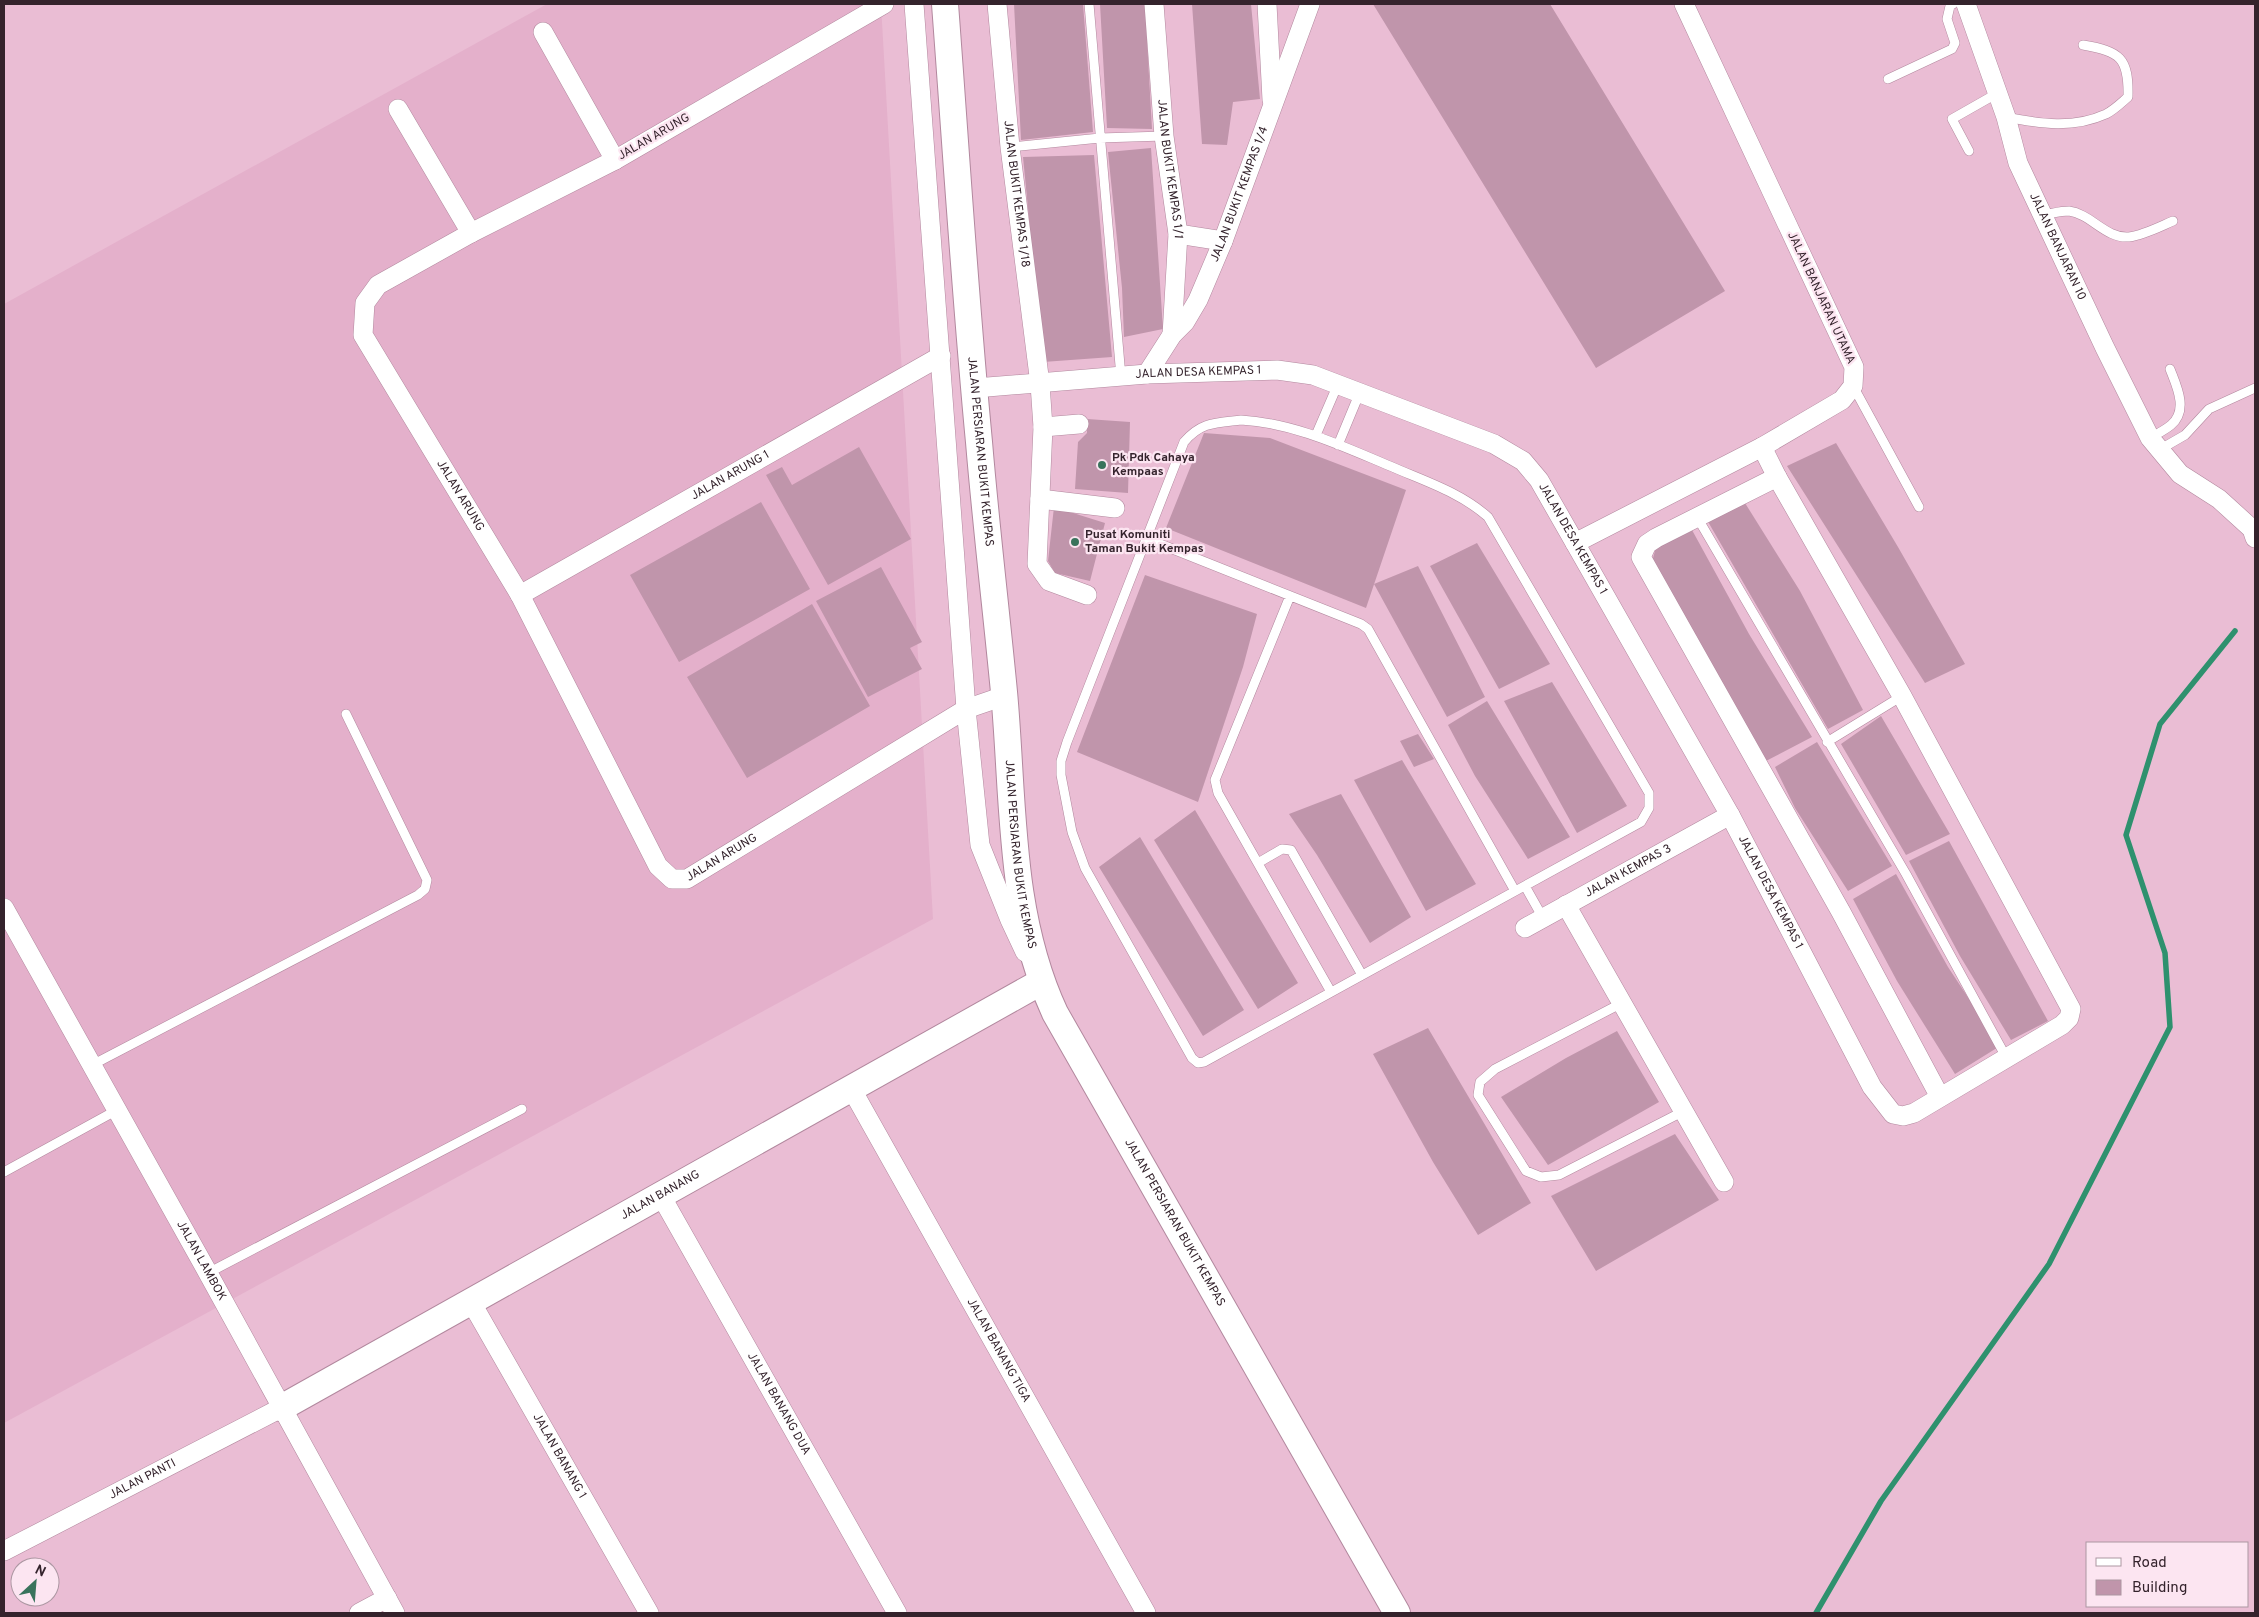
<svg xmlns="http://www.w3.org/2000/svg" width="2259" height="1617" viewBox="0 0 2259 1617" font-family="Overpass,sans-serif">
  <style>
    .built { fill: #e4b0cb }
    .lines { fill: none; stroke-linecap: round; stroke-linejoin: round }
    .stream { stroke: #2e916e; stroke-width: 5.5 }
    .building { fill: #c095ab }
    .lane-casing { stroke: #b2889e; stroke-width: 10 }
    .street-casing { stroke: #b2889e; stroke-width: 20 }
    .secondary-casing { stroke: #b2889e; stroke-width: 28 }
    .lane { stroke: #fff; stroke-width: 9 }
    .street { stroke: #fff; stroke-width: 19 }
    .secondary { stroke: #fff; stroke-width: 26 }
    .poi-dot { fill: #39735c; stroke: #fce5f1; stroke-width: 2 }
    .labels { text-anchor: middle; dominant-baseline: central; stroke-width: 4.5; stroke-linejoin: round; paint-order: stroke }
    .street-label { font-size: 12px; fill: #34232c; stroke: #fce5f1 }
    .poi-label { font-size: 12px; font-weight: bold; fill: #34232c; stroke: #fce5f1; text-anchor: start }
  </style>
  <rect width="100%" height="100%" fill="#eabdd4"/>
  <path class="built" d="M547,4H881L933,919L4,1423V304Z"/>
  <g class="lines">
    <path class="stream" d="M1816,1613L1881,1501L2049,1264L2170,1027L2165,953L2126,835L2160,724L2235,631"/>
  </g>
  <path class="building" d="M1014,4H1083L1093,132L1021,140Z
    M1100,4H1145L1152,129L1107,128Z
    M1192,4H1251L1260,99L1233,102L1227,145L1202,144Z
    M1373,4H1550L1725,291L1596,368Z
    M1151,148L1163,329L1124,337L1122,288L1108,152Z
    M1094,155L1112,357L1043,362L1023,157Z
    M1087,419L1130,422L1128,493L1075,489L1078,442L1087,433Z
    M1204,433L1270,438L1406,490L1366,608L1166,528Z
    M1836,443L1898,547L1965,664L1925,683L1787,466Z
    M859,447L911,539L828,585L766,475L782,467L792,485Z
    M761,502L810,589L679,662L630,575Z
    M1745,503L1800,591L1863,710L1828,729L1707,520Z
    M1054,507L1105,523L1090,581L1055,573L1048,561Z
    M1692,530L1749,634L1812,737L1764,762L1652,562L1656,547Z
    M1477,543L1550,664L1499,689L1430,566Z
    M1418,566L1485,697L1447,717L1374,584Z
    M881,567L922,642L910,648L922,669L868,697L816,601Z
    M1145,575L1257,614L1243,667L1198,802L1077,752Z
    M812,604L870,706L747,778L687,677Z
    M1552,682L1627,806L1577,833L1504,701Z
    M1487,701L1570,837L1528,859L1475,776L1448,725Z
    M1881,716L1950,834L1906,855L1841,744Z
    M1418,734L1434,759L1414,767L1400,741Z
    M1817,742L1892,866L1848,891L1795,808L1775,767Z
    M1402,760L1476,884L1426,911L1354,780Z
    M1341,794L1411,917L1370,943L1317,855L1289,814Z
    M1195,810L1298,983L1258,1009L1154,840Z
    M1140,837L1244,1010L1203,1036L1099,867Z
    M1949,841L2048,1021L2011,1040L1960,956L1909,861Z
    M1896,874L1948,967L2000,1046L1955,1074L1897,981L1853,899Z
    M1428,1028L1531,1203L1478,1235L1433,1162L1373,1054Z
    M1617,1031L1659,1102L1548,1165L1501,1097L1566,1058Z
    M1675,1134L1719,1200L1596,1271L1551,1196Z"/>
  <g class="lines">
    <defs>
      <path id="lane" d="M1089,4L1121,377
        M1888,79L1952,49L1955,43L1947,19L1950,6L1953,4
        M2006,117C2041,124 2073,129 2106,114C2114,110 2121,103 2128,97C2129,58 2120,51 2083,45
        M1010,147L1100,138L1164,136
        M1969,151L1952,119L1996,94
        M2042,215C2050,214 2060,211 2069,211C2091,214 2106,239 2129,237C2144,235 2159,227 2173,221
        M1853,386L1919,507
        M1241,420C1294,423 1342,446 1390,466C1424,481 1460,492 1488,517L1649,793V808L1641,822L1204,1062L1198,1063L1192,1058L1085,868L1072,832L1061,775V761L1067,742L1184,442C1201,422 1215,423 1241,420Z
        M1316,435L1338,384
        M2150,438C2157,434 2165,430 2171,425C2189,410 2176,385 2170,369
        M1338,445L1360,392
        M2159,450L2185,435L2209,409L2255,388
        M1697,517L1906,874L2006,1057
        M1145,538L1361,624L1368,629L1515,891
        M1290,596L1215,780L1218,793L1331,992
        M1827,742L1902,696
        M1258,863L1282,849L1291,850L1362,975
        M1525,886L1543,918
        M1622,1003L1495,1069L1480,1082L1478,1095L1526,1171L1541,1177L1559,1175L1684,1111
        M92,1065L418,895L425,889L427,880L346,714
        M4,1172L117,1110
        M208,1273L522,1109"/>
      <g id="street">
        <path id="s1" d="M884,4L615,160L471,233L378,285L365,303L363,335L520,595L658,866L672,879H687L966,709L1004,696"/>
        <path d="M914,4L966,709L980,845L1010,920L1025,952"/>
        <path id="s2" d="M997,4L1010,147L1040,384L1043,427L1079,424"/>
        <path id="s3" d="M1154,4L1164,136L1178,234L1172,335"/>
        <path d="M1267,4L1272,100"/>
        <path id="s4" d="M1966,4L2006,117L2018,163L2105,348L2150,438L2180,474L2219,499L2252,529L2255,538"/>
        <path d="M543,32L615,160"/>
        <path d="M398,109L471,233"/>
        <path d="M1178,234L1223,241"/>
        <path id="s5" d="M1147,374L1172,335L1185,322L1198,300L1223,241L1310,4"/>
        <path id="s6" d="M975,388L1147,374L1277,370L1313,375L1494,444L1523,461L1539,480L1575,543L1730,815L1872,1087L1893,1114L1903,1116L1914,1113L2062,1025L2069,1018L2071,1009L1902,696L1777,477L1762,447"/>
        <path d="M1043,427L1037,564L1049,581L1087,595"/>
        <path d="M1777,477L1656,538L1647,544L1641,557L1841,912L1940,1097"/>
        <path d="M1040,499L1115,508"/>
        <path d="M1575,543L1762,447L1842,400L1853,386L1854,367L1684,4"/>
        <path id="s7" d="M520,595L941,356"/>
        <path d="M1566,905L1724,1182"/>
        <path id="s8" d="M4,908L208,1273L395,1613"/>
        <path id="s9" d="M1525,928L1730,815"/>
        <path id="s10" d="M851,1088L1146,1613"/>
        <path id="s11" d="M660,1194L897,1613"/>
        <path id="s12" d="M470,1300L649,1613"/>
        <path id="s13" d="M4,1551L281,1408"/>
        <path d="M359,1613L387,1598"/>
      </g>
      <g id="secondary">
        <path id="s14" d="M945,4C956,150 965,296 979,442C986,526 996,609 1004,692C1014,800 1008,912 1055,1013L1397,1613"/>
        <path id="s15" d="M281,1408L1041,982"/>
      </g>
    </defs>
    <use href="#lane" class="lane-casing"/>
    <use href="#street" class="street-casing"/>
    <use href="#secondary" class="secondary-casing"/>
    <use href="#lane" class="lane"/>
    <use href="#street" class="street"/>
    <use href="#secondary" class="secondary"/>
  </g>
  <g class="poi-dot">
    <circle cx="1102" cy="465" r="5"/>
    <circle cx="1075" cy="542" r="5"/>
  </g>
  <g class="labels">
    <g class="street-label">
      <text transform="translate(654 137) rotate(-30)">JALAN ARUNG</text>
      <text stroke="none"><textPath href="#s3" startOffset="166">JALAN BUKIT KEMPAS 1/1</textPath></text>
      <text stroke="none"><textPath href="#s2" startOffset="191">JALAN BUKIT KEMPAS 1/18</textPath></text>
      <text stroke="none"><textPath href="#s5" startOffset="204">JALAN BUKIT KEMPAS 1/4</textPath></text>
      <text stroke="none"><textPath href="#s4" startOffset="260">JALAN BANJARAN 10</textPath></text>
      <text transform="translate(1821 298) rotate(65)">JALAN BANJARAN UTAMA</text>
      <text stroke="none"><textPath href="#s6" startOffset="224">JALAN DESA KEMPAS 1</textPath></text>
      <text stroke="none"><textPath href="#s14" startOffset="449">JALAN PERSIARAN BUKIT KEMPAS</textPath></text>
      <text stroke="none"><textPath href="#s7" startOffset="242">JALAN ARUNG 1</textPath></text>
      <text stroke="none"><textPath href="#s1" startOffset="821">JALAN ARUNG</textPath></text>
      <text stroke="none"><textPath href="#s6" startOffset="659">JALAN DESA KEMPAS 1</textPath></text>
      <text stroke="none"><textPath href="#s14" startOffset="854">JALAN PERSIARAN BUKIT KEMPAS</textPath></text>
      <text stroke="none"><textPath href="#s1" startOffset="1316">JALAN ARUNG</textPath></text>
      <text stroke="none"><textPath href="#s9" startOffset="118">JALAN KEMPAS 3</textPath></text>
      <text stroke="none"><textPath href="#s6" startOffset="1064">JALAN DESA KEMPAS 1</textPath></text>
      <text stroke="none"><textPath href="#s15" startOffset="435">JALAN BANANG</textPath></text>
      <text stroke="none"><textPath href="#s14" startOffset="1259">JALAN PERSIARAN BUKIT KEMPAS</textPath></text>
      <text stroke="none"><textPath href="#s8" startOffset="404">JALAN LAMBOK</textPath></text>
      <text stroke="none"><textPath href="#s10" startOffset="301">JALAN BANANG TIGA</textPath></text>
      <text stroke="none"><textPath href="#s11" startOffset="241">JALAN BANANG DUA</textPath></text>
      <text stroke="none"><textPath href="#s12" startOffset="180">JALAN BANANG 1</textPath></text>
      <text stroke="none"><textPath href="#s13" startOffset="156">JALAN PANTI</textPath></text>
    </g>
    <g class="poi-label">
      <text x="1112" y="458">Pk Pdk Cahaya<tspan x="1112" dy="14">Kempaas</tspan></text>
      <text x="1085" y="535">Pusat Komuniti<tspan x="1085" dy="14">Taman Bukit Kempas</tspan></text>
    </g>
  </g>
  <rect width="2259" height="1617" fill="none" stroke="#34232c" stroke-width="10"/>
  <rect x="2086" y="1542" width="162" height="65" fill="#fce5f1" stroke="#ac97a2"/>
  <rect x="2096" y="1558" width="25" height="8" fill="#ffffff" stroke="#ac97a2"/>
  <text x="2132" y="1567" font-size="15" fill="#34232c">Road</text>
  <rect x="2096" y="1580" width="25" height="15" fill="#c095ab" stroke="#ac97a2"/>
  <text x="2132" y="1592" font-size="15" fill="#34232c">Building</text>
  <g transform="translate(35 1582) rotate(26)"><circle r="24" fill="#fce5f1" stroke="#ac97a2"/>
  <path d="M0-4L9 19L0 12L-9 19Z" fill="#39735c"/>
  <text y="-8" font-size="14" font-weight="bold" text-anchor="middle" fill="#34232c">N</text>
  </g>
</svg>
